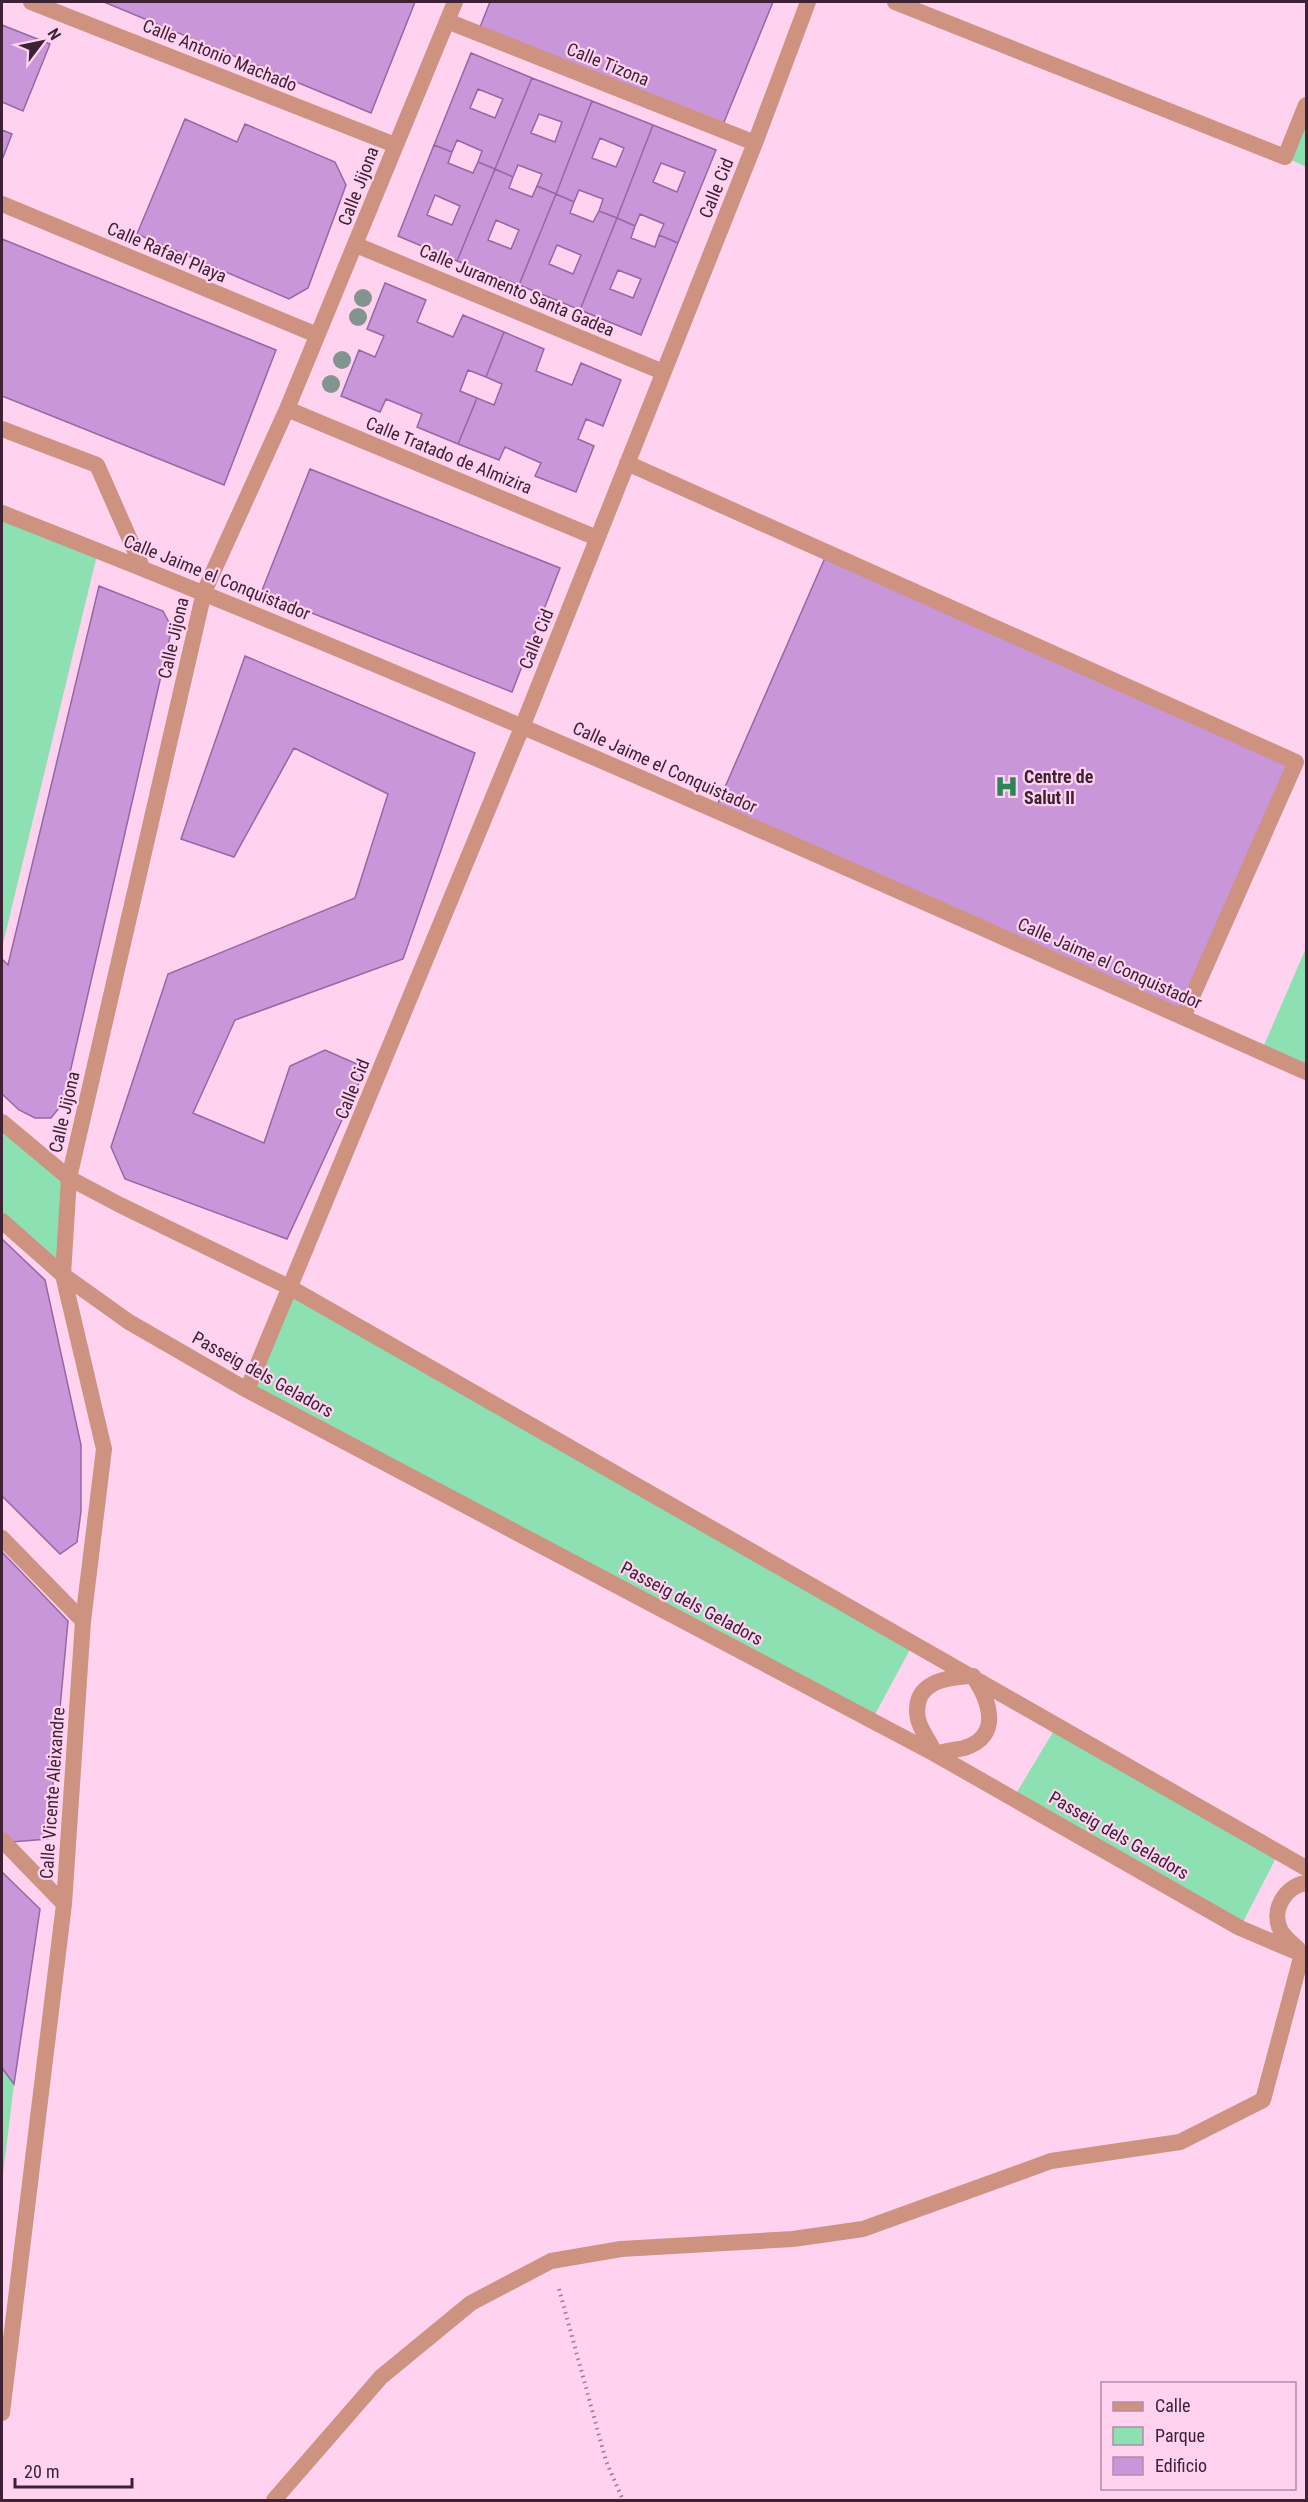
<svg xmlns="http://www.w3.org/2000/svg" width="1308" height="2502" viewBox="0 0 1308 2502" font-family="'Roboto Condensed',sans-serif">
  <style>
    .green { fill: #8de0b1 }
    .building { fill: #ca96da; stroke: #9567a3; stroke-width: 1.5; fill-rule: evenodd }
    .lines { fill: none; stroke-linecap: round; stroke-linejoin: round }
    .path { stroke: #a07c94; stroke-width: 4; stroke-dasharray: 1.5 4.5; stroke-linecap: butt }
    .pedestrian { stroke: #cd9280; stroke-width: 16 }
    .minor { stroke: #cd9280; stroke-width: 16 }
    .tree { fill: #83938e }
    .labels { text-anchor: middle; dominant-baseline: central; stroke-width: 4.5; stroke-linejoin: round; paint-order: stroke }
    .street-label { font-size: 18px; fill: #3d2235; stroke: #ffd3f0 }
    .poi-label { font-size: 18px; font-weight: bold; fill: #3d2235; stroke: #ffd3f0; text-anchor: start }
  </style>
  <rect width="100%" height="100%" fill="#ffd3f0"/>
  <path class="green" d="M1306,106V167L1285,157Z
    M2,513L98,551L2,948Z
    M1306,948V1072L1261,1052Z
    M2,1119L69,1178L63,1275L2,1218Z
    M291,1288L913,1644L872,1720L247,1390Z
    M1056,1727L1278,1854L1240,1928L1014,1797Z
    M2,2068L14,2084L2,2183Z"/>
  <path class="building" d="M104,2H415L371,113Z
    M490,2H773L722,127L480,27Z
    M2,25L50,44L23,111L2,102Z
    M471,53L532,78L495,169L478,162L482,151L457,140L452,152L434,145ZM478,89L503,99L495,118L470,108Z
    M532,78L592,101L556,194L537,186L542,174L518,165L513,177L495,169ZM539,114L562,122L555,142L531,133Z
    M592,101L653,125L617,218L599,211L603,199L579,190L574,202L556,194ZM600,138L624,148L616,167L592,158Z
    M185,119L237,142L245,124L335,162L346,185L308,288L289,299L137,234Z
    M653,125L716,150L678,243L659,235L664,224L640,214L635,226L617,218ZM661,163L685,172L677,192L653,182Z
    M2,130L12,134L2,160Z
    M434,145L452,152L448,163L473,173L478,162L495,169L457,261L398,236ZM435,195L460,206L452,225L427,215Z
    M495,169L513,177L509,188L532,197L537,186L556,194L519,285L457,261ZM496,220L519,230L511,249L488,240Z
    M556,194L574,202L570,213L593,222L599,211L617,218L580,310L519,285ZM557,245L581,255L573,274L549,264Z
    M617,218L635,226L631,238L655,247L659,235L678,243L641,335L580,310ZM618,270L641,279L633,298L610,289Z
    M2,239L276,350L224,485L2,396Z
    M385,283L426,300L417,322L453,337L463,315L504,332L486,377L468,370L460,391L477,398L458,444L417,427L422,414L386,399L380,412L341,396L359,350L375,357L384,336L367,329Z
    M504,332L544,349L536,371L572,385L581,363L621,380L603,426L586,419L578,439L594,446L576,492L535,476L541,463L505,447L499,460L458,444L477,398L494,405L502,384L486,377Z
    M310,469L560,568L512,692L261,593Z
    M828,551L1296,762L1183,1017L715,810Z
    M99,586L163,611L172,628L63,1103L51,1118H35L19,1110L2,1094V959L8,965Z
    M245,656L475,753L403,959L235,1020L193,1113L264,1143L290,1066L325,1050L366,1068L287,1239L125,1179L111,1147L168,974L355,898L388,794L294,748L234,857L181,839Z
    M2,1239L45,1280L81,1445V1511L77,1542L60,1554L2,1496Z
    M2,1552L68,1621L48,1839L11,1842L2,1833Z
    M2,1872L40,1909L14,2084L2,2068Z"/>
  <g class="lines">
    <path class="path" d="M559,2289L606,2461L623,2500"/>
    <path class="pedestrian" d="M895,2L1285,157L1306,105"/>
    <path class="minor" d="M31,2L395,145
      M447,21L755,143
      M2,204L317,335
      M356,245L663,372
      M287,409L597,538
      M2,429L97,465L142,567
      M627,463L1296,762L1183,1017
      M2,513C443,685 874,880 1306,1072
      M2,1122L69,1178L120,1205L291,1288L1306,1868
      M2,1221L63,1275L129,1322L247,1390L935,1754L1240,1928L1306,1956
      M247,1390L523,725L755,143L808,2
      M2,1538L83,1621
      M973,1676C989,1700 1003,1736 964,1748C955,1750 945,1751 935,1754C931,1742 921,1732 918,1719C911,1682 946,1677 973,1676Z
      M2,1840L64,1904
      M1298,1949C1292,1943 1285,1938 1281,1931C1270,1911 1285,1886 1306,1883
      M2,2413L64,1904L83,1621L104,1449L63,1275L69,1178L204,592L287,409L455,2
      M274,2500L381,2377L471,2303L551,2261L621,2249L793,2239L863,2229L1051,2161L1180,2142L1263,2100L1302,1954"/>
  </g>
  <g class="tree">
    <circle cx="363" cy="298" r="9"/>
    <circle cx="358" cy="317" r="9"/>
    <circle cx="342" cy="360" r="9"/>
    <circle cx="331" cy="384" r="9"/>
  </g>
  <defs>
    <symbol id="hospital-bare" viewBox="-9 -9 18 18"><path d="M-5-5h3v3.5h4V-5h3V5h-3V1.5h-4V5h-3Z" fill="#2c8459" stroke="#ffd3f0" stroke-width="2.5" paint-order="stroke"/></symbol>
  </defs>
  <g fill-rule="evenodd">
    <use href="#hospital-bare" x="990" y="770" width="33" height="33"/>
  </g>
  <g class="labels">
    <g class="street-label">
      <text transform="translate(220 55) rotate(22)">Calle Antonio Machado</text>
      <text transform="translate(608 64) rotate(22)">Calle Tizona</text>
      <text transform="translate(358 186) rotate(-69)">Calle Jijona</text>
      <text transform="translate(716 188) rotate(-68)">Calle Cid</text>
      <text transform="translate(167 252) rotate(23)">Calle Rafael Playa</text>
      <text transform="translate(517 290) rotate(23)">Calle Juramento Santa Gadea</text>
      <text transform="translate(449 455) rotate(22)">Calle Tratado de Almizira</text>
      <text transform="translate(217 577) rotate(22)">Calle Jaime el Conquistador</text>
      <text transform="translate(173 638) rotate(-77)">Calle Jijona</text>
      <text transform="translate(536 639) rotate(-68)">Calle Cid</text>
      <text transform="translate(665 767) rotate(24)">Calle Jaime el Conquistador</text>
      <text transform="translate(1110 963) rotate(24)">Calle Jaime el Conquistador</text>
      <text transform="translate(352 1089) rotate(-68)">Calle Cid</text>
      <text transform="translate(64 1112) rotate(-77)">Calle Jijona</text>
      <text transform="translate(263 1374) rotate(29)">Passeig dels Geladors</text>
      <text transform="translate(692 1603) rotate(28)">Passeig dels Geladors</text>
      <text transform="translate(52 1793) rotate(-86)">Calle Vicente Aleixandre</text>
      <text transform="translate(1119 1835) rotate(30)">Passeig dels Geladors</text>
    </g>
    <g class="poi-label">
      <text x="1024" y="776">Centre de<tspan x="1024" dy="21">Salut II</tspan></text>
    </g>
  </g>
  <rect width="1308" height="2502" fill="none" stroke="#3d2235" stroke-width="6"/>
  <rect x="1101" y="2382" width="195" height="108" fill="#ffd3f0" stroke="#b18ca5" stroke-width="1.5"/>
  <rect x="1113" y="2402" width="30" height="9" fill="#cd9280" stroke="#b18ca5" stroke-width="1.5"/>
  <text x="1155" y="2412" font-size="18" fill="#3d2235">Calle</text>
  <rect x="1113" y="2427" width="30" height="18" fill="#8de0b1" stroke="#b18ca5" stroke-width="1.5"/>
  <text x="1155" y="2442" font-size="18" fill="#3d2235">Parque</text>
  <rect x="1113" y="2457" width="30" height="18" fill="#ca96da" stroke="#b18ca5" stroke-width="1.5"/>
  <text x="1155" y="2472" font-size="18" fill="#3d2235">Edificio</text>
  <g transform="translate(42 42) rotate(58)" stroke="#ffd3f0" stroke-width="4.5" paint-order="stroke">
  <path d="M0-4.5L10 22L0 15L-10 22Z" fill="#3d2235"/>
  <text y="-9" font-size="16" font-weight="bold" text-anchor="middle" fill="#3d2235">N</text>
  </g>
  <path d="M15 2478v9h117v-9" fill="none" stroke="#3d2235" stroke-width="3"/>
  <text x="24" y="2478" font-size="18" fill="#3d2235" stroke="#ffd3f0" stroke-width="4.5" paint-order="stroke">20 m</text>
</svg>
